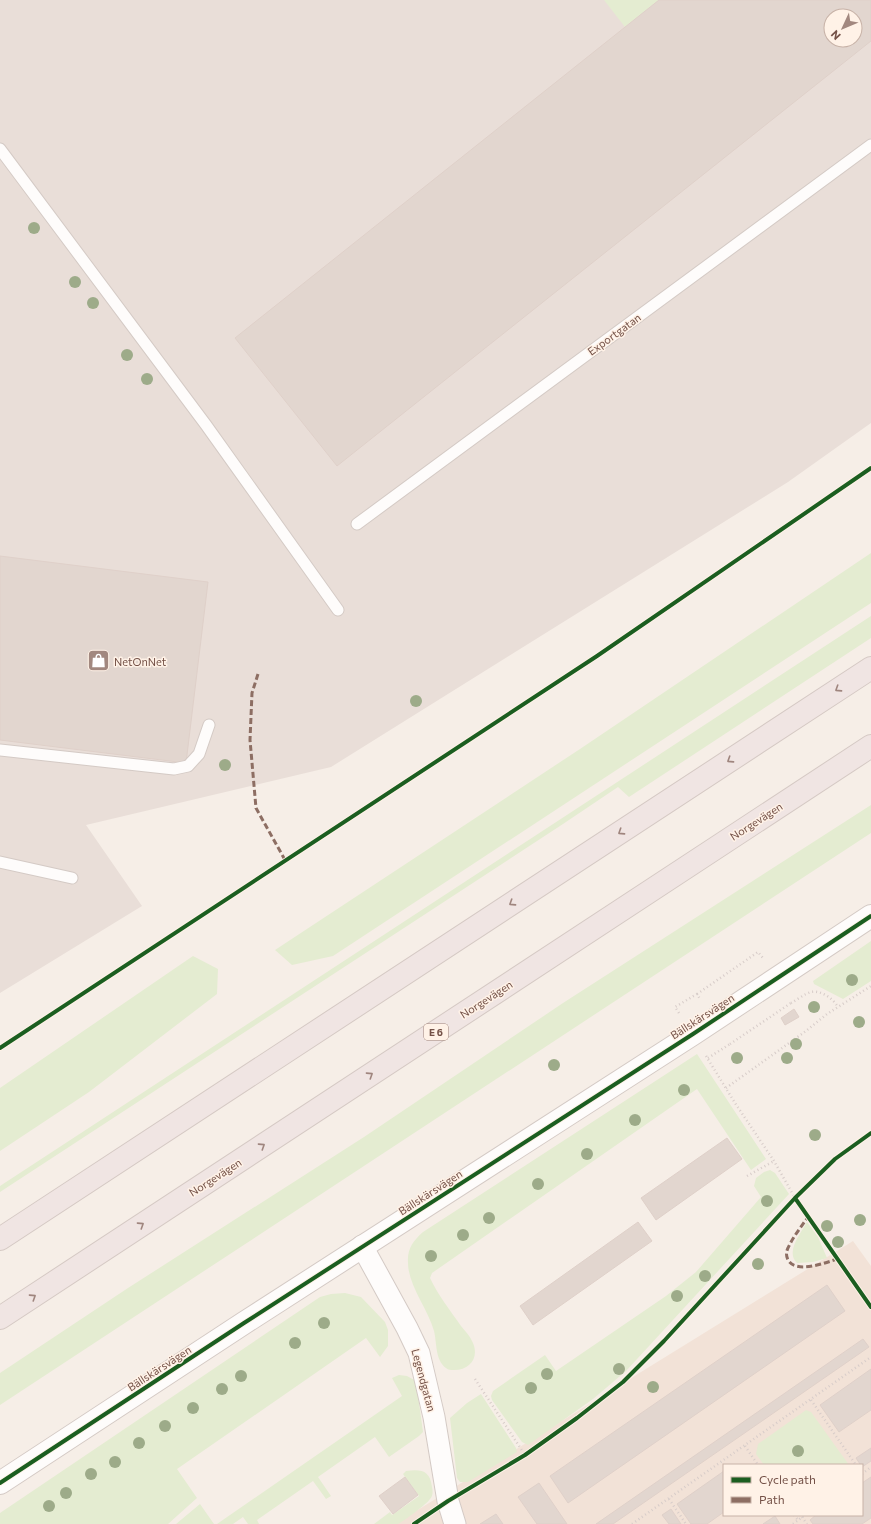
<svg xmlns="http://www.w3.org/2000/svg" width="871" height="1524" viewBox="0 0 871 1524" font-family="Commissioner,sans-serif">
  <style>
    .residential { fill: #f2e2d7; fill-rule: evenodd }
    .industrial { fill: #e9ded8; fill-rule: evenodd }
    .green { fill: #e4ecd1 }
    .building { fill: #e2d6cf; stroke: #dfd0c9; fill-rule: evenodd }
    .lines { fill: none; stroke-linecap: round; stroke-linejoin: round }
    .service-casing { stroke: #d4cac5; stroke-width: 13 }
    .minor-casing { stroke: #d4cac5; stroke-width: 23 }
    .tertiary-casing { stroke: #d4cac5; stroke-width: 24 }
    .motorway-casing { stroke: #d5c9c4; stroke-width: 24 }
    .path { stroke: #d7ccc9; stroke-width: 2.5; stroke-dasharray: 1 3; stroke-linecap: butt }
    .service { stroke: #fefcfb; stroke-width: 11 }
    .minor { stroke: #fefcfb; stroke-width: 21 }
    .tertiary { stroke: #fefcfb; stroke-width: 22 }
    .motorway { stroke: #f0e5e3; stroke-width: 22 }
    .quiet { stroke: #8d6e63; stroke-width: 3; stroke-dasharray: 6 3; stroke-linecap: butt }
    .cycleway-casing { stroke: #fff2e7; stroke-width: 6 }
    .cycleway { stroke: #1b5e20; stroke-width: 4 }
    .tree { fill: #9dab89 }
    .oneway { stroke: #9f857e }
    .labels { text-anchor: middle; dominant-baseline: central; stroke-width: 3; stroke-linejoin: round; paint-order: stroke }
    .shield { fill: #fff2e7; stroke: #9e8177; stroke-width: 1 }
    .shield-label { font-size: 10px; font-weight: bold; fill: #745147 }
    .street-label { font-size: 11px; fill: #745147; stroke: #fff2e7 }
    .poi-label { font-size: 11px; fill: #745147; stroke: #fff2e7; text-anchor: start }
  </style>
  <rect width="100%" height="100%" fill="#f6eee7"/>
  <path class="residential" d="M853,1241L871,1266V1524H395ZM724,1465H862V1515H724Z"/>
  <path class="industrial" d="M0,0H871V423L788,482L331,767L86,825L142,906L0,993ZM831,16H855V40H831Z"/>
  <path class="green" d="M604,0H659L625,27Z
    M871,553V603L333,956L292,965L275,950L580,749Z
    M871,616V638L629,797L618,787L563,824L0,1192V1186Z
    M871,805V833L0,1405V1373L128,1288L364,1137L563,1003Z
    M871,941V981L843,999L814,984L813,981Z
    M193,956L218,969L217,994L89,1092L0,1151V1088Z
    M697,1054L766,1159L751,1170L697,1089L432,1273L430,1278C438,1295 450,1310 461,1326C465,1331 470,1336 472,1341C480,1356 471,1370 454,1370C451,1370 448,1370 446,1368C435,1360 437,1343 434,1331C428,1309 408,1285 408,1263C407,1249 413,1241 423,1232Z
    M770,1170L775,1173L789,1194L626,1371L593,1399L528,1445L522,1442L492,1400L491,1396L493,1391L545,1355L556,1371L666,1296L696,1272L761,1197L754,1186L756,1178L764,1172Z
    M807,1222L818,1237L827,1258L813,1262L797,1263C785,1252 801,1233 807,1222Z
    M345,1293L361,1297L385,1322L388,1330V1346L380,1357L366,1338L177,1469L197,1498L168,1524H0V1513L320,1297L331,1294Z
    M399,1375L407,1376L416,1381L423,1432L419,1436L389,1457L375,1437L318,1477L331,1496L326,1499L313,1481L257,1520L259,1524H248L243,1517L233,1524H217L402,1396L392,1378Z
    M481,1394L516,1448L517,1452L468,1482H460L457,1478L450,1418L467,1403Z
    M806,1410L811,1412L849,1465H764L756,1454L758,1444Z
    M406,1471C421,1469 430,1470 432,1487C433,1491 433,1496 430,1499C427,1504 404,1521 398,1524C392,1524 381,1524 374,1524L390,1512L392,1515L419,1496L403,1474Z
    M200,1504L214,1524H176Z"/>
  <path class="building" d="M659,0H871V41L337,466L235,338ZM831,16H855V40H831Z
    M0,556L208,582L186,763L0,740Z
    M794,1009L799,1017L785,1025L781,1018Z
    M727,1138L742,1159L656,1220L641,1198Z
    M638,1222L652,1241L533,1325L520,1306Z
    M827,1285L845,1311L568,1503L550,1476Z
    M863,1339L869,1347L613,1524H596Z
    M871,1369V1410L839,1432L820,1405Z
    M871,1448V1461L862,1467L856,1458Z
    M724,1471V1512L707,1524H691L677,1504Z
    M405,1477L418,1495L393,1514L379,1496Z
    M871,1477V1518L862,1524H813L810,1520L816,1515H862V1483Z
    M539,1483L567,1524H537L518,1497Z
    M671,1509L681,1524H669L662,1515Z
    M496,1514L503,1524H480Z
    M775,1516L780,1524H763Z"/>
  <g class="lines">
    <defs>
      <path id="service" d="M0,149L206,425L338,610
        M357,524L871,145
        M0,750L174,769L188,766L199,754L209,725
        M0,862L72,878"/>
      <path id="minor" d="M362,1246L407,1328L419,1353L434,1417L448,1501L455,1524"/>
      <path id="tertiary" d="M0,1483L244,1323L693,1034L871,916"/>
      <path id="motorway" d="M0,1239L871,668
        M0,1318L871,746"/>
    </defs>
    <use href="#service" class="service-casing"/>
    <use href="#minor" class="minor-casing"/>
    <use href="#tertiary" class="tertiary-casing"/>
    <use href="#motorway" class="motorway-casing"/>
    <path class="path" d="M697,994L758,952L763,958
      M791,1003C797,1000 804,994 811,992C822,990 833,999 838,1007
      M679,1013L675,1007L697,994L700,999
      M730,1044L791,1003
      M706,1056L735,1103L774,1161L795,1198
      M708,1058L730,1044L729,1043
      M726,1088L806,1031L827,1014L871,986
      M747,1176L774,1161
      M808,1217L837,1259
      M475,1379L525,1455
      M811,1400L856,1465
      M745,1446L758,1465
      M862,1474L871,1467
      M669,1499L686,1524
      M794,1515L798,1520
      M802,1517L807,1524
      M632,1524L871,1357
      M793,1524L805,1515"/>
    <use href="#service" class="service"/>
    <use href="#minor" class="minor"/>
    <use href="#tertiary" class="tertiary"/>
    <use href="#motorway" class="motorway"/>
    <path class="quiet" d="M258,674L252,693L250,740L256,808L285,860
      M807,1215L808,1217C801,1227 793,1237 788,1248C786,1252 786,1256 788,1260C796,1274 825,1263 837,1259L839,1262"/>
    <defs>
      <path id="cycleway" d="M0,1048L597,656L871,468
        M795,1198L871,1307
        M0,1483L244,1323L693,1034L871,916
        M414,1524L448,1501L525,1455L577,1418L623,1382L664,1341L795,1198L835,1159L871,1133"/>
    </defs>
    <use href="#cycleway" class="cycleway-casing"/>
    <use href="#cycleway" class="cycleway"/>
  </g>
  <g class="tree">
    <circle cx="34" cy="228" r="6"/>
    <circle cx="75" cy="282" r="6"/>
    <circle cx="93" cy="303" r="6"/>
    <circle cx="127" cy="355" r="6"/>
    <circle cx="147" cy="379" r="6"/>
    <circle cx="416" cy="701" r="6"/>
    <circle cx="225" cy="765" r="6"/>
    <circle cx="852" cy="980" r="6"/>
    <circle cx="814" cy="1007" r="6"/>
    <circle cx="859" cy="1022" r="6"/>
    <circle cx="796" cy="1044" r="6"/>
    <circle cx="737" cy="1058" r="6"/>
    <circle cx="787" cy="1058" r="6"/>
    <circle cx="554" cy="1065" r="6"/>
    <circle cx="684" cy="1090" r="6"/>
    <circle cx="635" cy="1120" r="6"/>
    <circle cx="815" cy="1135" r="6"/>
    <circle cx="587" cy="1154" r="6"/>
    <circle cx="538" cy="1184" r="6"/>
    <circle cx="767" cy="1201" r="6"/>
    <circle cx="489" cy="1218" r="6"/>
    <circle cx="860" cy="1220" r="6"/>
    <circle cx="827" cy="1226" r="6"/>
    <circle cx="463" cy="1235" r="6"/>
    <circle cx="838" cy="1242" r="6"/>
    <circle cx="431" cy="1256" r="6"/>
    <circle cx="758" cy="1264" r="6"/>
    <circle cx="705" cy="1276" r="6"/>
    <circle cx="677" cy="1296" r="6"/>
    <circle cx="324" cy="1323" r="6"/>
    <circle cx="295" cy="1343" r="6"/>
    <circle cx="619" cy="1369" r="6"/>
    <circle cx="547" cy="1374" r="6"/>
    <circle cx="241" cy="1376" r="6"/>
    <circle cx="653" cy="1387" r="6"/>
    <circle cx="531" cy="1388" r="6"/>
    <circle cx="222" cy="1389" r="6"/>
    <circle cx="193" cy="1408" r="6"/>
    <circle cx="165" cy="1426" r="6"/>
    <circle cx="139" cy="1443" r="6"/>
    <circle cx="798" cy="1451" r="6"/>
    <circle cx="115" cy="1462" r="6"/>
    <circle cx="91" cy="1474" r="6"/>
    <circle cx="66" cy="1493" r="6"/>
    <circle cx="49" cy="1506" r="6"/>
  </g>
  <defs><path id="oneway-chevron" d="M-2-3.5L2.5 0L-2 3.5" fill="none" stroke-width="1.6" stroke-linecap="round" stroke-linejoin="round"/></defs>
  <g class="oneway">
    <use href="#oneway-chevron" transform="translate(838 689) rotate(147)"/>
    <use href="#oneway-chevron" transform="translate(730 760) rotate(147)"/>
    <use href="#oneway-chevron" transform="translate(621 832) rotate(147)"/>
    <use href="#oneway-chevron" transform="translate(512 903) rotate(147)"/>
    <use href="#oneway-chevron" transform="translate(370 1075) rotate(-33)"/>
    <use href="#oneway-chevron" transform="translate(262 1146) rotate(-33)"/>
    <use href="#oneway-chevron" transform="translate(141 1225) rotate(-33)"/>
    <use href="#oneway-chevron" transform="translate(33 1297) rotate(-33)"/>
  </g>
  <defs>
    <symbol id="shop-square" viewBox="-11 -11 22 22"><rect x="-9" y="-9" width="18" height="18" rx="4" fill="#a2887f" stroke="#fff2e7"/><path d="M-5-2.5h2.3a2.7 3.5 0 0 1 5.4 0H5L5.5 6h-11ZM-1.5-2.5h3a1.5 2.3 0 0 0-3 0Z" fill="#fff"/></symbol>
  </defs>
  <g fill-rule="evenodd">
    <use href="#shop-square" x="86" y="648" width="25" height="25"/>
  </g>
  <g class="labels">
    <rect class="shield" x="424" y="1024" width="24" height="16" rx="3"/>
    <g class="shield-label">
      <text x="436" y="1032">E 6</text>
    </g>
    <g class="street-label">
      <text transform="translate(614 334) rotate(-36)">Exportgatan</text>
      <text transform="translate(756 821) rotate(-33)">Norgevägen</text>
      <text transform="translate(486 999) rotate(-33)">Norgevägen</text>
      <text transform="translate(702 1016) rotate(-33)">Bällskärsvägen</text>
      <text transform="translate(215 1177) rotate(-33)">Norgevägen</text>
      <text transform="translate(430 1192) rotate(-33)">Bällskärsvägen</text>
      <text transform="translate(159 1368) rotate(-33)">Bällskärsvägen</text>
      <text transform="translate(424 1380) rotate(75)">Legendgatan</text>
    </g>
    <g class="poi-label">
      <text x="114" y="661">NetOnNet</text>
    </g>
  </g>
  <rect x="723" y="1464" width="140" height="52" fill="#fff2e7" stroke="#c7b2a7"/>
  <rect x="731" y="1477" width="20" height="6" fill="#1b5e20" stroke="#c7b2a7"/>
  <text x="759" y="1484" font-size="12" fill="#745147">Cycle path</text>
  <rect x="731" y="1497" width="20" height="6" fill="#8d6e63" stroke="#c7b2a7"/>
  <text x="759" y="1504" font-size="12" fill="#745147">Path</text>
  <g transform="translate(843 28) rotate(226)"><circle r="19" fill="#fff2e7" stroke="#c7b2a7"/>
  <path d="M0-3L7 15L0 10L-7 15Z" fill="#a2887f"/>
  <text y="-6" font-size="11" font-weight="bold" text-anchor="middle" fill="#745147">N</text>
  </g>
</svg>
